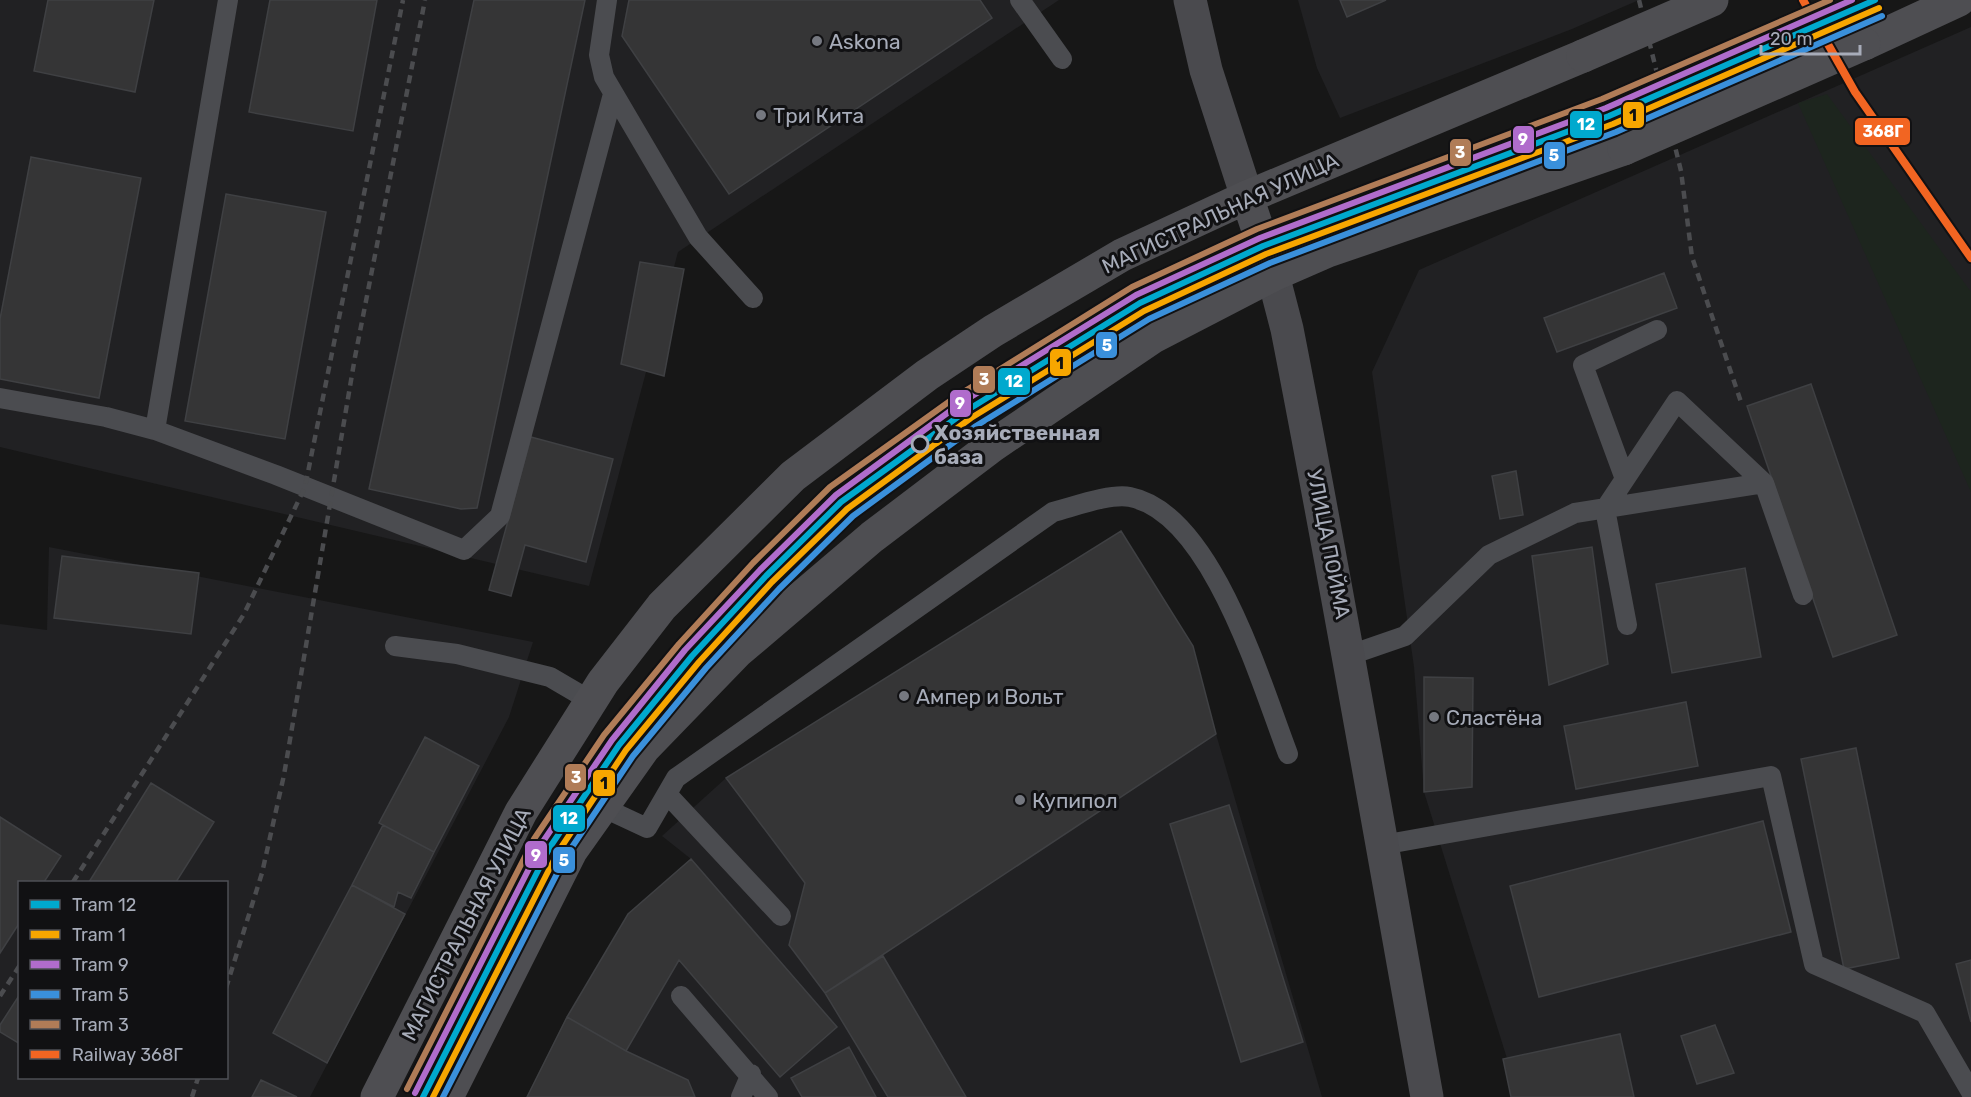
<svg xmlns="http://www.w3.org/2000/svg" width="1971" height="1097" viewBox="0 0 1971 1097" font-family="Rubik,sans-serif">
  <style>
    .built { fill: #212123; fill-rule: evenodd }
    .green { fill: #1d251e }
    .building { fill: #353536; stroke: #3f4043; stroke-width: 1.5 }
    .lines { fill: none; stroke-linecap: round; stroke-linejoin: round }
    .lane { stroke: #4b4c50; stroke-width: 20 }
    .secondary { stroke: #4a4a4e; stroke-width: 33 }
    .primary { stroke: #4e4e52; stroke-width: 33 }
    .rail { stroke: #4b4c4f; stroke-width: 4.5; stroke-dasharray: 8 6; stroke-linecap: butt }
    .primary-bridge { stroke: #4e4e52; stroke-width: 33 }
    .rail-1-casing { stroke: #111113; stroke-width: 12 }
    .rail-1 { stroke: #f26522; stroke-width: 8 }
    .tram-1-casing { stroke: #111113; stroke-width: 10 }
    .tram-2-casing { stroke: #111113; stroke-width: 10 }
    .tram-3-casing { stroke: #111113; stroke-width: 10 }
    .tram-4-casing { stroke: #111113; stroke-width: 10 }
    .tram-5-casing { stroke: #111113; stroke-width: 10 }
    .tram-1 { stroke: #00a9ce; stroke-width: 6 }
    .tram-2 { stroke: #f7a600; stroke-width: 6 }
    .tram-3 { stroke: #b06ccc; stroke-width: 6 }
    .tram-4 { stroke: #3a90db; stroke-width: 6 }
    .tram-5 { stroke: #b07c57; stroke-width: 6 }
    .poi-dot { fill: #757880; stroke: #111113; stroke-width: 2 }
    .stop-dot { fill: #111113; stroke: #a7acb9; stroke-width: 3 }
    .labels { text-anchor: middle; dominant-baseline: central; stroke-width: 6; stroke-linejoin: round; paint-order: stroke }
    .poi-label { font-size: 21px; fill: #a7acb9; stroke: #111113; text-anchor: start }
    .street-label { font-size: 21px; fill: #a7acb9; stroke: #111113 }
    .stop-label { font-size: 21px; font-weight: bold; fill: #a7acb9; stroke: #111113; text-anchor: start }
    .line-badge { stroke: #111113; stroke-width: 2 }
    .badge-label { font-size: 16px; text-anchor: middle; font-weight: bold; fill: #fff }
    .pale-badge-label { font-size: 16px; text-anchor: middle; font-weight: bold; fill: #111 }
  </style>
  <rect width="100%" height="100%" fill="#171717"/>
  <path class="built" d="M0,0H1059L678,252L589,586L0,447Z
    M1298,0H1639L1572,29L1340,118L1317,68Z
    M1971,27V1097H1519L1424,792L1414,667L1372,372L1419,270Z
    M1121,531L1193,646L1216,734L1322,1097H533L628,914L691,859L662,836L726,778Z
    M49,547L533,642L509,717L310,1097H0V624L47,630ZM20,882H226V1078H20Z"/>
  <path class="green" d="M1827,94L1971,292V492L1798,103Z"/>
  <path class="building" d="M48,0H154L135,92L34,71Z
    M270,0H377L353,131L249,112Z
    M474,0H585L477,508L461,509L369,489Z
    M629,0H980L992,18L729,194L622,36Z
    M1340,0H1386L1347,17Z
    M31,157L141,178L99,398L0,379V319Z
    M226,194L326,212L285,439L185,421Z
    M640,262L684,269L664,376L621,364Z
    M1664,273L1677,308L1557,352L1544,318Z
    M1811,384L1897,635L1833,657L1747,406Z
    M531,437L613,459L586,562L525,545L511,596L489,590Z
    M1516,471L1523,515L1500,519L1492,476Z
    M1121,531L1193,646L1216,734L825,993L789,945L805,883L726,778Z
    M1592,547L1608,664L1549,685L1532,556Z
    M62,556L199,573L191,634L54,618Z
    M1745,568L1761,657L1672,673L1656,584Z
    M1424,677L1473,678L1472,787L1424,792Z
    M1686,702L1698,766L1576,789L1564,726Z
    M425,737L479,766L434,852L379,823Z
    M1856,748L1899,958L1844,969L1801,759Z
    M151,783L214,822L176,882H89Z
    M1229,805L1303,1042L1241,1062L1170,824Z
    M0,817L61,856L44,882H20V922L0,953Z
    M1763,821L1791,932L1539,997L1510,886Z
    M383,825L434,852L411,898L398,892L394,907L352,885Z
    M691,859L837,1027L780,1077L679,960L626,1051L567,1017L628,914Z
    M352,885L405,914L327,1063L273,1033Z
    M883,956L966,1097H888L825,993Z
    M1971,960V1022L1956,964Z
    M20,994V1044L0,1032V1025Z
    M567,1017L626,1051L688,1080L695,1097H527Z
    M1715,1025L1734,1073L1697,1084L1681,1036Z
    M1620,1034L1634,1097H1511L1503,1059Z
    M849,1047L876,1097H802L791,1078Z
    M261,1080L297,1097H252Z"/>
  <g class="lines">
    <path class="lane" d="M607,0L599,55L604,77L698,237L753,298
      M1020,0L1062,59
      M0,398L106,417L155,430L276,475L464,550L500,516L613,94
      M155,430L228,0
      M1625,479L1583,365L1657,330
      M1764,483L1803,595
      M395,646L457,654L550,677L591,701
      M1350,655L1405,636L1489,555L1575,513L1764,483L1677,401L1605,509L1627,625
      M667,794L781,916
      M602,807L647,828L676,778L1053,512C1073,507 1110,493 1130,497C1212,513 1261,684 1288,754
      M1382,845L1771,776L1814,964L1925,1013L1971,1092
      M681,996L768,1097
      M741,1097L751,1074"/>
    <path class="secondary" d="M1190,0L1206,70L1247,197
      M1273,275L1287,329C1337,584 1381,841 1427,1097"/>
    <path class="primary" d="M1864,44L1959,0
      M1247,197L1273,275
      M377,1097L521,812L603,682L662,606L793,476L927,375L993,331L1122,255L1247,197L1583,56
      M447,1097L571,851L644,748L737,652L872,537L992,446L1153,337L1273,275L1328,251L1624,149"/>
    <path class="rail" d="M1639,0L1681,171L1692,257L1741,402
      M73,882L244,614L305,487L403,0
      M226,988L262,873L284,775L355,357L425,0
      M0,996L20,965
      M192,1097L198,1078"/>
    <path class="primary-bridge" d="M1583,56L1712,0
      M1624,149L1864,44"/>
    <defs>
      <path id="rail-1" d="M1803,0L1855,92L1971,258"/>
    </defs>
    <use href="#rail-1" class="rail-1-casing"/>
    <use href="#rail-1" class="rail-1"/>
    <defs>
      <path id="tram-1" d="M423,1097L550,847L619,745L692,656L766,576L841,502L966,411L1140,303L1263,246L1609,116L1875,0"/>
      <path id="tram-2" d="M433,1097L558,852L626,750L699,662L772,582L847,509L971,418L1144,311L1266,254L1613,124L1879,8"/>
      <path id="tram-3" d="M415,1093L542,843L612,740L685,650L760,570L836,495L961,403L1136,295L1260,238L1606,108L1852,0"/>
      <path id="tram-4" d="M443,1097L566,856L633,756L706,668L779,589L853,516L976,426L1149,319L1270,263L1616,132L1882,16"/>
      <path id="tram-5" d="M407,1089L534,839L604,735L679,644L753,563L830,487L957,396L1132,287L1257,229L1602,99L1830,0"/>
    </defs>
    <use href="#tram-1" class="tram-1-casing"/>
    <use href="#tram-2" class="tram-2-casing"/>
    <use href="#tram-3" class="tram-3-casing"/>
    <use href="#tram-4" class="tram-4-casing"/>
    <use href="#tram-5" class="tram-5-casing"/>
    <use href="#tram-1" class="tram-1"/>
    <use href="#tram-2" class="tram-2"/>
    <use href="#tram-3" class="tram-3"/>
    <use href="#tram-4" class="tram-4"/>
    <use href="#tram-5" class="tram-5"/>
  </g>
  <g class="poi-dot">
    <circle cx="817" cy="41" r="6"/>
    <circle cx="761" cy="115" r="6"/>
    <circle cx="904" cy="696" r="6"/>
    <circle cx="1434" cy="717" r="6"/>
    <circle cx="1020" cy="800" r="6"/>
  </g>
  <circle class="stop-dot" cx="920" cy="444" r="8"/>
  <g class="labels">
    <g class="poi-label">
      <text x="829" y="41">Askona</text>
      <text x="773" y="115">Три Кита</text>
      <text x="916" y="696">Ампер и Вольт</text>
      <text x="1446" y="717">Сластёна</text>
      <text x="1032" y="800">Купипол</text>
    </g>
    <g class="street-label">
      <text transform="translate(1220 213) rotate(-25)">МАГИСТРАЛЬНАЯ УЛИЦА</text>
      <text transform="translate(1329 544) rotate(79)">УЛИЦА ПОЙМА</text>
      <text transform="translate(466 924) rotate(-63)">МАГИСТРАЛЬНАЯ УЛИЦА</text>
    </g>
    <g class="stop-label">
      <text x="934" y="432">Хозяйственная<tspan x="934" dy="24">база</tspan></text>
    </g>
  </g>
  <g class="line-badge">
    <rect x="1622" y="101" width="23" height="28" rx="6" fill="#f7a600"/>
    <rect x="1569" y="110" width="34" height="29" rx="6" fill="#00a9ce"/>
    <rect x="1854" y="117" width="57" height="29" rx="6" fill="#f26522"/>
    <rect x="1512" y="125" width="23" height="29" rx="6" fill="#b06ccc"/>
    <rect x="1449" y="138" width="23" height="29" rx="6" fill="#b07c57"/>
    <rect x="1543" y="141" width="23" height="29" rx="6" fill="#3a90db"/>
    <rect x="1095" y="331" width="23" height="28" rx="6" fill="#3a90db"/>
    <rect x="1049" y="348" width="23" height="29" rx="6" fill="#f7a600"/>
    <rect x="972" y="365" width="24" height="29" rx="6" fill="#b07c57"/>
    <rect x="997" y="367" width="34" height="29" rx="6" fill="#00a9ce"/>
    <rect x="949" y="389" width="23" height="29" rx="6" fill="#b06ccc"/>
    <rect x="564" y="763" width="23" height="29" rx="6" fill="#b07c57"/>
    <rect x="592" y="769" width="24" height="28" rx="6" fill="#f7a600"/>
    <rect x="552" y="804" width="34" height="29" rx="6" fill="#00a9ce"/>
    <rect x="524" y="840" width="24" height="29" rx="6" fill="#b06ccc"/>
    <rect x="552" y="846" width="24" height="28" rx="6" fill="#3a90db"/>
  </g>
  <g class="badge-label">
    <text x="1586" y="130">12</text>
    <text x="1883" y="137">368Г</text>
    <text x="1523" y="145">9</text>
    <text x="1460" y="158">3</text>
    <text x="1554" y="161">5</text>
    <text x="1107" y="351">5</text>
    <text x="984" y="385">3</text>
    <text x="1014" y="387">12</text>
    <text x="960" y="409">9</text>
    <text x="576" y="783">3</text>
    <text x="569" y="824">12</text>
    <text x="536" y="861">9</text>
    <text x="564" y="866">5</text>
  </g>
  <g class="pale-badge-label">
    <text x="1633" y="121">1</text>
    <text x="1060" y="369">1</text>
    <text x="604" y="789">1</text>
  </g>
  <rect x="18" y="881" width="210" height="198" fill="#111113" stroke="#4d4f55" stroke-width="1.5"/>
  <rect x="30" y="900" width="30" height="9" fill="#00a9ce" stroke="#4d4f55" stroke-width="1.5"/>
  <text x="72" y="911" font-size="18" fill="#a7acb9">Tram 12</text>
  <rect x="30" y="930" width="30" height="9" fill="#f7a600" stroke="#4d4f55" stroke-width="1.5"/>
  <text x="72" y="941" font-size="18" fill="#a7acb9">Tram 1</text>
  <rect x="30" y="960" width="30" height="9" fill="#b06ccc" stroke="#4d4f55" stroke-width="1.5"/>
  <text x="72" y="971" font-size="18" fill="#a7acb9">Tram 9</text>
  <rect x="30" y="990" width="30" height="9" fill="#3a90db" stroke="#4d4f55" stroke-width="1.5"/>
  <text x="72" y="1001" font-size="18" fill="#a7acb9">Tram 5</text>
  <rect x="30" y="1020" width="30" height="9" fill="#b07c57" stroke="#4d4f55" stroke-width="1.5"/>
  <text x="72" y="1031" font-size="18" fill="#a7acb9">Tram 3</text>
  <rect x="30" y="1050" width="30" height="9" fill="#f26522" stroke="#4d4f55" stroke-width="1.5"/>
  <text x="72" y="1061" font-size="18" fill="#a7acb9">Railway 368Г</text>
  <path d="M1761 45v9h99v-9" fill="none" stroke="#a7acb9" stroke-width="3"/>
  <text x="1770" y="45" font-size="18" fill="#a7acb9" stroke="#111113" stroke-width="4.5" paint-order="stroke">20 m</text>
</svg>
